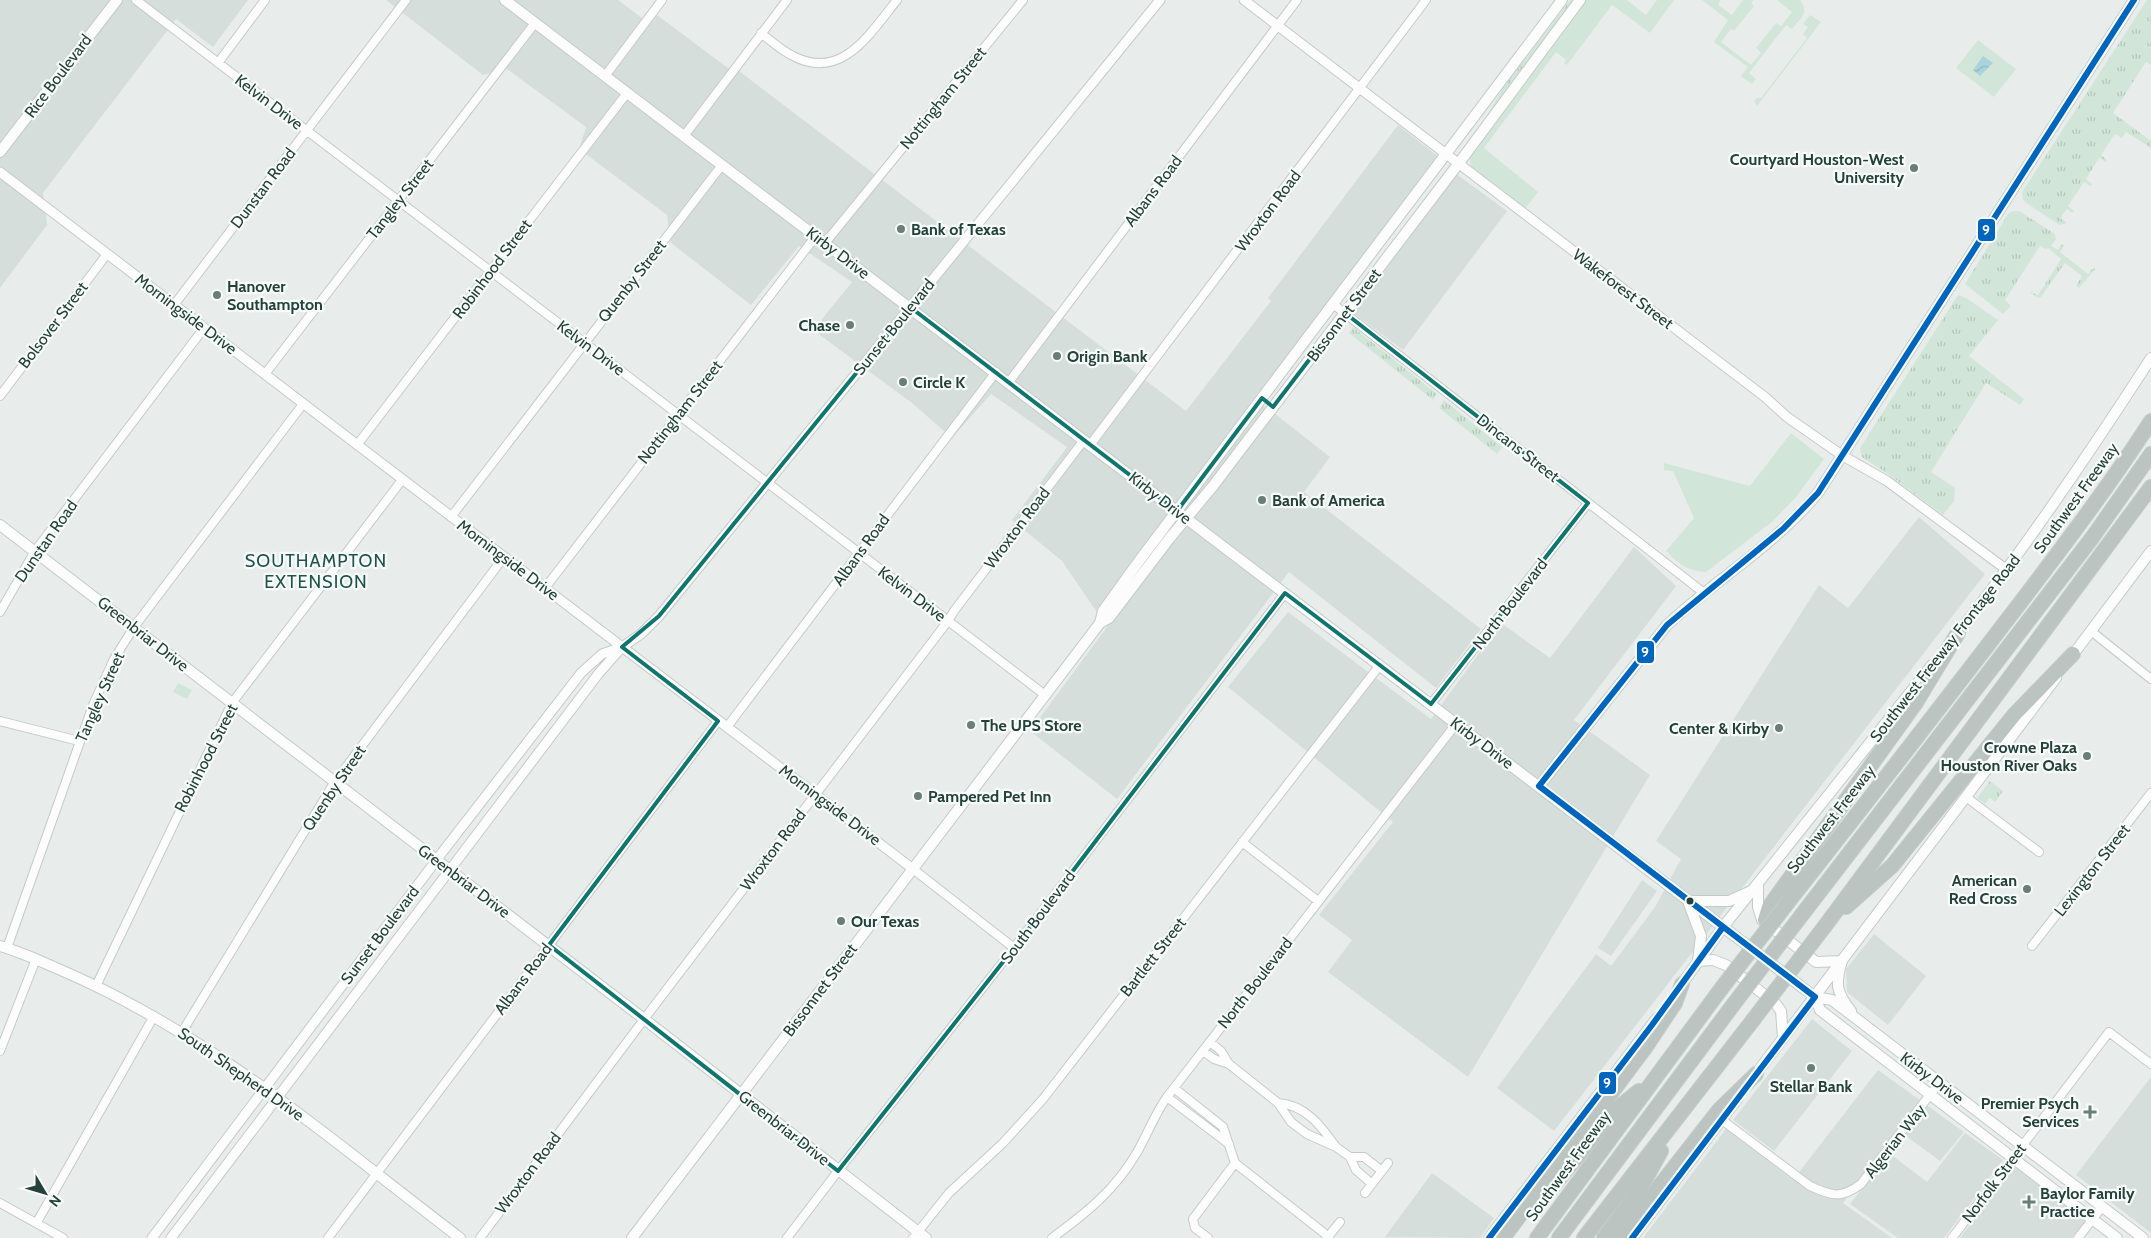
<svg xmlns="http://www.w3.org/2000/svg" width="2151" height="1238" viewBox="0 0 2151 1238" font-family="Cabin,sans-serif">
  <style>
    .built { fill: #d6dedb }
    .grass { fill: url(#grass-tufts) }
    .garden { fill: #d1e6d8 }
    .water { fill: url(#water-waves) }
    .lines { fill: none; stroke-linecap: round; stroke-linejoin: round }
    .minor-casing { stroke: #c5cac8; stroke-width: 10 }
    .tertiary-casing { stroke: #c5cac8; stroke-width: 11 }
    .secondary-casing { stroke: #c3cbc8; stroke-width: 12 }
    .motorway-casing { stroke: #c3ccc9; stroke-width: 16 }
    .minor { stroke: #fcfcfc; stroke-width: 8 }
    .tertiary { stroke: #fcfcfc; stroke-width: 9 }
    .secondary { stroke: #fcfcfc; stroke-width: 10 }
    .motorway { stroke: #bcc4c2; stroke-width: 14 }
    .motorway-bridge-casing { stroke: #c3ccc9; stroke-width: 16; stroke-linecap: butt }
    .motorway-bridge { stroke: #bcc4c2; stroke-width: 14 }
    .bus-1-casing { stroke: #f7fbf9; stroke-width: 10 }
    .bus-1 { stroke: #0065bd; stroke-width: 6 }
    .marked { fill: none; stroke: #0f766e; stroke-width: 4; stroke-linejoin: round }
    .poi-dot { fill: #697e78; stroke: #f7fbf9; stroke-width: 2 }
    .bus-dot { fill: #24423a; stroke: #f7fbf9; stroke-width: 2 }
    .labels { text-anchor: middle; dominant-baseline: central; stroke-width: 4.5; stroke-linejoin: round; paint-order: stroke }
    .street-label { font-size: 16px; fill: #24423a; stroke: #f7fbf9 }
    .poi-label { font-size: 16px; font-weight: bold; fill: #24423a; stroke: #f7fbf9; text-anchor: start }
    .neighbourhood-label { font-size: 18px; letter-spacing: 1px; fill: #1f5548; stroke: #f7fbf9 }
    .line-badge { stroke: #f7fbf9; stroke-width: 2 }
    .badge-label { font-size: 14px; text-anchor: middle; font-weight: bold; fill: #fff }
  </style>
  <defs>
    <pattern id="grass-tufts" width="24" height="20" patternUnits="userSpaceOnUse" patternTransform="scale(1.25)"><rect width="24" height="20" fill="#d1e6d8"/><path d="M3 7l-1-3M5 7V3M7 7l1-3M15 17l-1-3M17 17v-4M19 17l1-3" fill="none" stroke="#b3c6ba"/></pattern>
    <pattern id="water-waves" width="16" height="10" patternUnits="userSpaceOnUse" patternTransform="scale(1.25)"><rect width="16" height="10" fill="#a9d4db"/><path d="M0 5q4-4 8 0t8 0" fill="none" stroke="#91b7bd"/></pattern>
  </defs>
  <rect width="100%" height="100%" fill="#e8edeb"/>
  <path class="built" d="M0,0H248L213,47L176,19L43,193L47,225L0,288Z
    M386,0H618L650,24L657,15L736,74L739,71L1186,411L1271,301L1268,298L1398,125L1439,157L1256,399L1330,457L1304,492L1481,629L1436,688L1289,572L1117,799L1030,731L1107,627L1062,561L1012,520L1067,447L991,394L952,438L912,403L813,330L852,282L799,246L751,305L671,243L667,215L579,149L586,127L507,69L483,75Z
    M1455,173L1507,211L1403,350L1352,312Z
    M1919,517L1985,574L1554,1131L1497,1088L1596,954L1611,966L1655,907L1681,859L1656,841L1819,585L1848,608Z
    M1634,547L1676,586L1574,720L1650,775L1468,1077L1328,972L1352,940L1319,915L1393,822L1228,687L1288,612L1431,719L1501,623L1550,658Z
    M1642,880L1657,891L1611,956L1598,948Z
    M1874,934L1926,976L1888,1025L1847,992L1846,969Z
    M1812,1019L1852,1051L1774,1151L1733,1120Z
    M1878,1070L1964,1132L1940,1161L1898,1130L1843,1203L1892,1238H1643L1726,1129L1793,1180Z
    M2151,1077V1233L2076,1175Z
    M1965,1133L2003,1160L1944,1238H1898L1850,1204L1889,1153L1927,1182Z
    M2014,1166L2085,1221L2072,1238H1960Z
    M1432,1173L1494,1218L1480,1238L1385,1237Z"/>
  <path class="grass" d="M1570,0H1574L1486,117L1503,88Z
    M2147,0H2151V65L2146,62L2113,113L2151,141V148L2126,132L2122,138L2115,134L2101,155L2107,160L2106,162L2099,158L2086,179L2092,184L2090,186L2084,182L2068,206L2074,211L2073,213L2067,209L2060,218L2067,223L2060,225L2026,203L2023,200L2022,192Z
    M2013,211H2019L2055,234L2056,239L2051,246L2058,250L2062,244L2064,246L2060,252L2088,274L2093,268L2095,269L2079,288L2076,286L2082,276L2065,263L2041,297L2038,298L2030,292L2038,295L2061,259L2048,248L2045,249L2040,246L2005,300L2011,306L2003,314L1965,284L2008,214Z
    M1958,295L1966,298L1998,320L1969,356L2024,399L2020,405L1986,383L1931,472L1955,488L1954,501L1943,515L1888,474L1862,457L1860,448Z
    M1353,327L1437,394L1433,400L1349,333Z
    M1444,400L1502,447L1497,454L1439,408Z
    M1990,781L2003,791L1995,802L1990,798L1985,804L1977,798Z"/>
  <path class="garden" d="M1586,0H1627L1646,15L1657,0H1674L1650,33L1612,5L1567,65L1564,63L1566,60L1556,52L1484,148L1538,192L1525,209L1471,167L1469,156Z
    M1702,0H1720L1718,5L1732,15L1743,0H1754L1751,3L1754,6L1734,31L1731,29L1721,42L1751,65L1761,53L1756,48L1776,23L1781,26L1792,12L1777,0H1800C1810,13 1800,18 1792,29L1786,25L1749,73L1756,79L1752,84L1741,76L1748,67L1714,42L1728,20Z
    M1810,15L1821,22L1757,106L1754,101L1757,98H1761L1807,38L1803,34L1808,27L1803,24Z
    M1978,40L2016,69L1994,97L1956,68Z
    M1791,433L1824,459L1796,497L1772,522L1706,572C1687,571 1679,564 1666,551L1694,518L1673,471L1664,470V463L1750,486Z
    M178,683L192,690L187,699L173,692Z"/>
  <path class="water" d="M1983,56L1993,63L1980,76L1973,70Z"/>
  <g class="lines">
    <defs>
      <path id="minor" d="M136,0L1045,695
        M761,33C771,41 781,50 793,56C842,82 871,32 897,0
        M218,63L265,0
        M605,76L662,0
        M684,136L787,0
        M825,243L1023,0
        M1333,304L1704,593
        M174,305L406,0
        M265,374L535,23
        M1009,382L1297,0
        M0,396L107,254
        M357,445L627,93
        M1090,445L1426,0
        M451,517L722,165
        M545,588L816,236
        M0,612L35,551L204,328
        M2091,631L2151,679
        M1431,704L1588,503
        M0,721L79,741
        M727,727L996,372
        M1966,797L2039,852
        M1242,842L1318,901
        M913,869L1014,948
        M2032,946L2151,793
        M7,948L93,705L114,659L134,627L303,404
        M96,986L232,703L402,480
        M182,1032L334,783L504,557
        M1210,1042L1221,1051L1229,1064L1278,1103L1291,1122L1307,1134L1336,1147L1350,1157L1356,1170L1372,1184
        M0,1051L36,959
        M1203,1051L1214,1059L1229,1064
        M1174,1088L1223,1127L1235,1163L1329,1237
        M1167,1097L1229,1144
        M1278,1103C1306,1105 1321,1126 1336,1147
        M1722,1120L1810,1186C1832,1196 1841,1199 1861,1184L1939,1083
        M1350,1157H1364L1382,1171
        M1365,1193L1388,1163
        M0,1203L63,1238
        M37,1222L154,1016
        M328,1238L718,721
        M480,1238L651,1010L948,621L954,611L1084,440
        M787,1238L838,1171L1014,948L1285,593
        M913,1238L949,1193L1003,1143L1043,1099L1380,665
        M1052,1238C1085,1214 1115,1190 1136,1154C1147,1136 1154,1115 1167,1097L1456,724
        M1208,1238L1195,1228L1193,1219L1235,1163
        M1327,1238L1340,1222
        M1952,1238L2109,1032L2151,1064
        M2078,1238L2102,1207"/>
      <path id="tertiary" d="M1244,0L1765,397L1787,417L1843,456L1887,481L2007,570
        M0,172L913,869
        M152,1238L444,850L581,673L602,654L622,647
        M171,1238L599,673L622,647L641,634L659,616L1160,0"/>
      <path id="secondary" d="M505,0L1815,997L1832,1000L2143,1238
        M0,152L117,0
        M0,525L644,1019L926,1238
        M1100,623L1109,618L1169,539L1213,486L1459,163L1580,0
        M1954,638C2025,549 2089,454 2151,358
        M2069,660L2151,551
        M1539,786L1667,625C1716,579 1775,545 1818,493L2134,0
        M1758,883V907L1762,920L1816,962L1842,961C1835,984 1836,992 1851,1011
        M1688,901L1701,936L1698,961L1713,960L1726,965L1775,1003L1781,1011L1783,1038
        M1688,901H1729L1751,891
        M0,946C22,952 42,962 63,971C213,1036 331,1140 460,1238
        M1679,988L1723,927L1932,665
        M1815,997L1820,1010L2117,1238
        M1752,1079L2056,678
        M632,1238L1100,623L1103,611L1139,561L1562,0
        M1489,1238L1657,1018
        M1632,1238L1738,1098"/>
      <path id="motorway" d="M1789,901C1857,815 1924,728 1991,641C2046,569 2102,497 2151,421
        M1846,907L1892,866L2014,715L2073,654
        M1804,912L2092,538L2151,454
        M1765,920L1769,907L1915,704L1958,633
        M1825,926L2151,487
        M1547,1194L1613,1112L1639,1091
        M1503,1238L1645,1048L1675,1003L1682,984
        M1537,1238L1721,989
        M1559,1238L1733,1005
        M1584,1238L1753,1020
        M1604,1238L1641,1187L1661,1151
        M1619,1238L1719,1110L1756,1074"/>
    </defs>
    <use href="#minor" class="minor-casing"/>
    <use href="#tertiary" class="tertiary-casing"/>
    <use href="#secondary" class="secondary-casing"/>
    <use href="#motorway" class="motorway-casing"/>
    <use href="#minor" class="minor"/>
    <use href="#tertiary" class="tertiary"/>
    <use href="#secondary" class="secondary"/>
    <use href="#motorway" class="motorway"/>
    <defs>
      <path id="motorway-bridge" d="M1721,989L1789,901
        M1733,1005L1804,912
        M1753,1020L1825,926"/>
    </defs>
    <use href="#motorway-bridge" class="motorway-bridge-casing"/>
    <use href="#motorway-bridge" class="motorway-bridge"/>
    <defs>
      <path id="bus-1" d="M1489,1238L1652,1025L1723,927
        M1632,1238L1815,997L1539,786L1667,625L1783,529L1818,493L2134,0"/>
    </defs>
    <use href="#bus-1" class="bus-1-casing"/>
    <use href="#bus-1" class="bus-1"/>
  </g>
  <path class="marked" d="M910,307L1177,511L1262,398L1273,407L1345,313L1588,503L1431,704L1285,593L1014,948L838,1171L549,945L718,721L622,647L659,616Z"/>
  <g class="poi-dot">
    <circle cx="1914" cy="168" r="5"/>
    <circle cx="901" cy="229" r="5"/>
    <circle cx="217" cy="295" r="5"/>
    <circle cx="850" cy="325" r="5"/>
    <circle cx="1057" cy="356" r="5"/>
    <circle cx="903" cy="382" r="5"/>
    <circle cx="1262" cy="500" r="5"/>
    <circle cx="971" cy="725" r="5"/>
    <circle cx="1779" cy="728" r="5"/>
    <circle cx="2087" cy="756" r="5"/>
    <circle cx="918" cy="796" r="5"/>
    <circle cx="2027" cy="889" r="5"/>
    <circle cx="841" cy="921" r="5"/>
    <circle cx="1811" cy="1068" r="5"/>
    <path d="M2087.5 1104.5h5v5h5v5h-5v5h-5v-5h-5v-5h5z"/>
    <path d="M2026.5 1194.5h5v5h5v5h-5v5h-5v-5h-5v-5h5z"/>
  </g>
  <circle class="bus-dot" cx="1690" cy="901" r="4.5"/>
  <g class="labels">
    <g class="street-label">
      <text transform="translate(58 76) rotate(-53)">Rice Boulevard</text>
      <text transform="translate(943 98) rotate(-51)">Nottingham Street</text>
      <text transform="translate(269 102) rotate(37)">Kelvin Drive</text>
      <text transform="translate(263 188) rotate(-53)">Dunstan Road</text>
      <text transform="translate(1153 191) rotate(-53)">Albans Road</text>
      <text transform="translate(400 199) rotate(-52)">Tangley Street</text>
      <text transform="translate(1268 211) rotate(-53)">Wroxton Road</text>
      <text transform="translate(838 253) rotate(37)">Kirby Drive</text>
      <text transform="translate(492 269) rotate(-53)">Robinhood Street</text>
      <text transform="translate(632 281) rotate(-52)">Quenby Street</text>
      <text transform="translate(1623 289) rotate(37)">Wakeforest Street</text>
      <text transform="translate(186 314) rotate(37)">Morningside Drive</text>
      <text transform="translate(1344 315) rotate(-53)">Bissonnet Street</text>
      <text transform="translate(53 325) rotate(-53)">Bolsover Street</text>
      <text transform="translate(894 327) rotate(-51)">Sunset Boulevard</text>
      <text transform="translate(591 348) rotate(37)">Kelvin Drive</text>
      <text transform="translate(680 412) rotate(-52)">Nottingham Street</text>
      <text transform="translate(1518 448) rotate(38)">Dincans Street</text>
      <text transform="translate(1160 498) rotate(38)">Kirby Drive</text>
      <text transform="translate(2076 498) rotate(-54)">Southwest Freeway</text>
      <text transform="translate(1017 528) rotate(-53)">Wroxton Road</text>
      <text transform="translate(46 541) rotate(-55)">Dunstan Road</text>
      <text transform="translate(861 550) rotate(-54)">Albans Road</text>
      <text transform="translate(508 560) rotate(37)">Morningside Drive</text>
      <text transform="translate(912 594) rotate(37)">Kelvin Drive</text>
      <text transform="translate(1510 604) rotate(-52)">North Boulevard</text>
      <text transform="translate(143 634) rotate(38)">Greenbriar Drive</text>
      <text transform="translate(1945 648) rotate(-52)">Southwest Freeway Frontage Road</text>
      <text transform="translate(100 697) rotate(-66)">Tangley Street</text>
      <text transform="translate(1482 743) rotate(37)">Kirby Drive</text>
      <text transform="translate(206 758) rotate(-63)">Robinhood Street</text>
      <text transform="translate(334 788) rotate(-56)">Quenby Street</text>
      <text transform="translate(830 805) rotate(37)">Morningside Drive</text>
      <text transform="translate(1831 819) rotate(-52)">Southwest Freeway</text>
      <text transform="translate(773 850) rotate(-53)">Wroxton Road</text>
      <text transform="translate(2092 870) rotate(-52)">Lexington Street</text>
      <text transform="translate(464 881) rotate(37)">Greenbriar Drive</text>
      <text transform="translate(1038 917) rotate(-53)">South Boulevard</text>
      <text transform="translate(380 935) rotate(-53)">Sunset Boulevard</text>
      <text transform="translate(1153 957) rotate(-52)">Bartlett Street</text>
      <text transform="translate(523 979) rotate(-53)">Albans Road</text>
      <text transform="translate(1255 983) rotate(-52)">North Boulevard</text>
      <text transform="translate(820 990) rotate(-53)">Bissonnet Street</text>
      <text transform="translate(241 1074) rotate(35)">South Shepherd Drive</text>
      <text transform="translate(1932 1078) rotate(37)">Kirby Drive</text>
      <text transform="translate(784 1128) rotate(38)">Greenbriar Drive</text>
      <text transform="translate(1895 1141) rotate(-52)">Algerian Way</text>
      <text transform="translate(1568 1166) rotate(-54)">Southwest Freeway</text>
      <text transform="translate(528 1173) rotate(-53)">Wroxton Road</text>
      <text transform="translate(1994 1183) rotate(-53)">Norfolk Street</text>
    </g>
    <g class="poi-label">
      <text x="1904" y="159" text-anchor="end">Courtyard Houston-West<tspan x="1904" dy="18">University</tspan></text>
      <text x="911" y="229">Bank of Texas</text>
      <text x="227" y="286">Hanover<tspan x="227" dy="18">Southampton</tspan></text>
      <text x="840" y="325" text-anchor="end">Chase</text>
      <text x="1067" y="356">Origin Bank</text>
      <text x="913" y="382">Circle K</text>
      <text x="1272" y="500">Bank of America</text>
      <text x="981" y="725">The UPS Store</text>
      <text x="1769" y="728" text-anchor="end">Center &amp; Kirby</text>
      <text x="2077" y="747" text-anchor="end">Crowne Plaza<tspan x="2077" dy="18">Houston River Oaks</tspan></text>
      <text x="928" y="796">Pampered Pet Inn</text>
      <text x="2017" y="880" text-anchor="end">American<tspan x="2017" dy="18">Red Cross</tspan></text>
      <text x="851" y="921">Our Texas</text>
      <text x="1811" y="1086" text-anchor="middle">Stellar Bank</text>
      <text x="2079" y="1103" text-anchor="end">Premier Psych<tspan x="2079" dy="18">Services</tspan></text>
      <text x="2040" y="1193">Baylor Family<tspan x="2040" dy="18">Practice</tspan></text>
    </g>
    <g class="neighbourhood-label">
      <text x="316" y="561">SOUTHAMPTON<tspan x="316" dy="21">EXTENSION</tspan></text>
    </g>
  </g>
  <g class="line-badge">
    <rect x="1977" y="218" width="19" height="24" rx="5" fill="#0065bd"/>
    <rect x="1636" y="640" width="19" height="24" rx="5" fill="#0065bd"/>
    <rect x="1598" y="1071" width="19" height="24" rx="5" fill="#0065bd"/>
  </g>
  <g class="badge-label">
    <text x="1986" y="235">9</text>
    <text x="1645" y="657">9</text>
    <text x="1607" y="1088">9</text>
  </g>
  <g transform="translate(45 1193) rotate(128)" stroke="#f7fbf9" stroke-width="4" paint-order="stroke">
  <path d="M0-4L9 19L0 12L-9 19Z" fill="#24423a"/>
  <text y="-8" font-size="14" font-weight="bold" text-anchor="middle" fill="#24423a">N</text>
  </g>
</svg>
